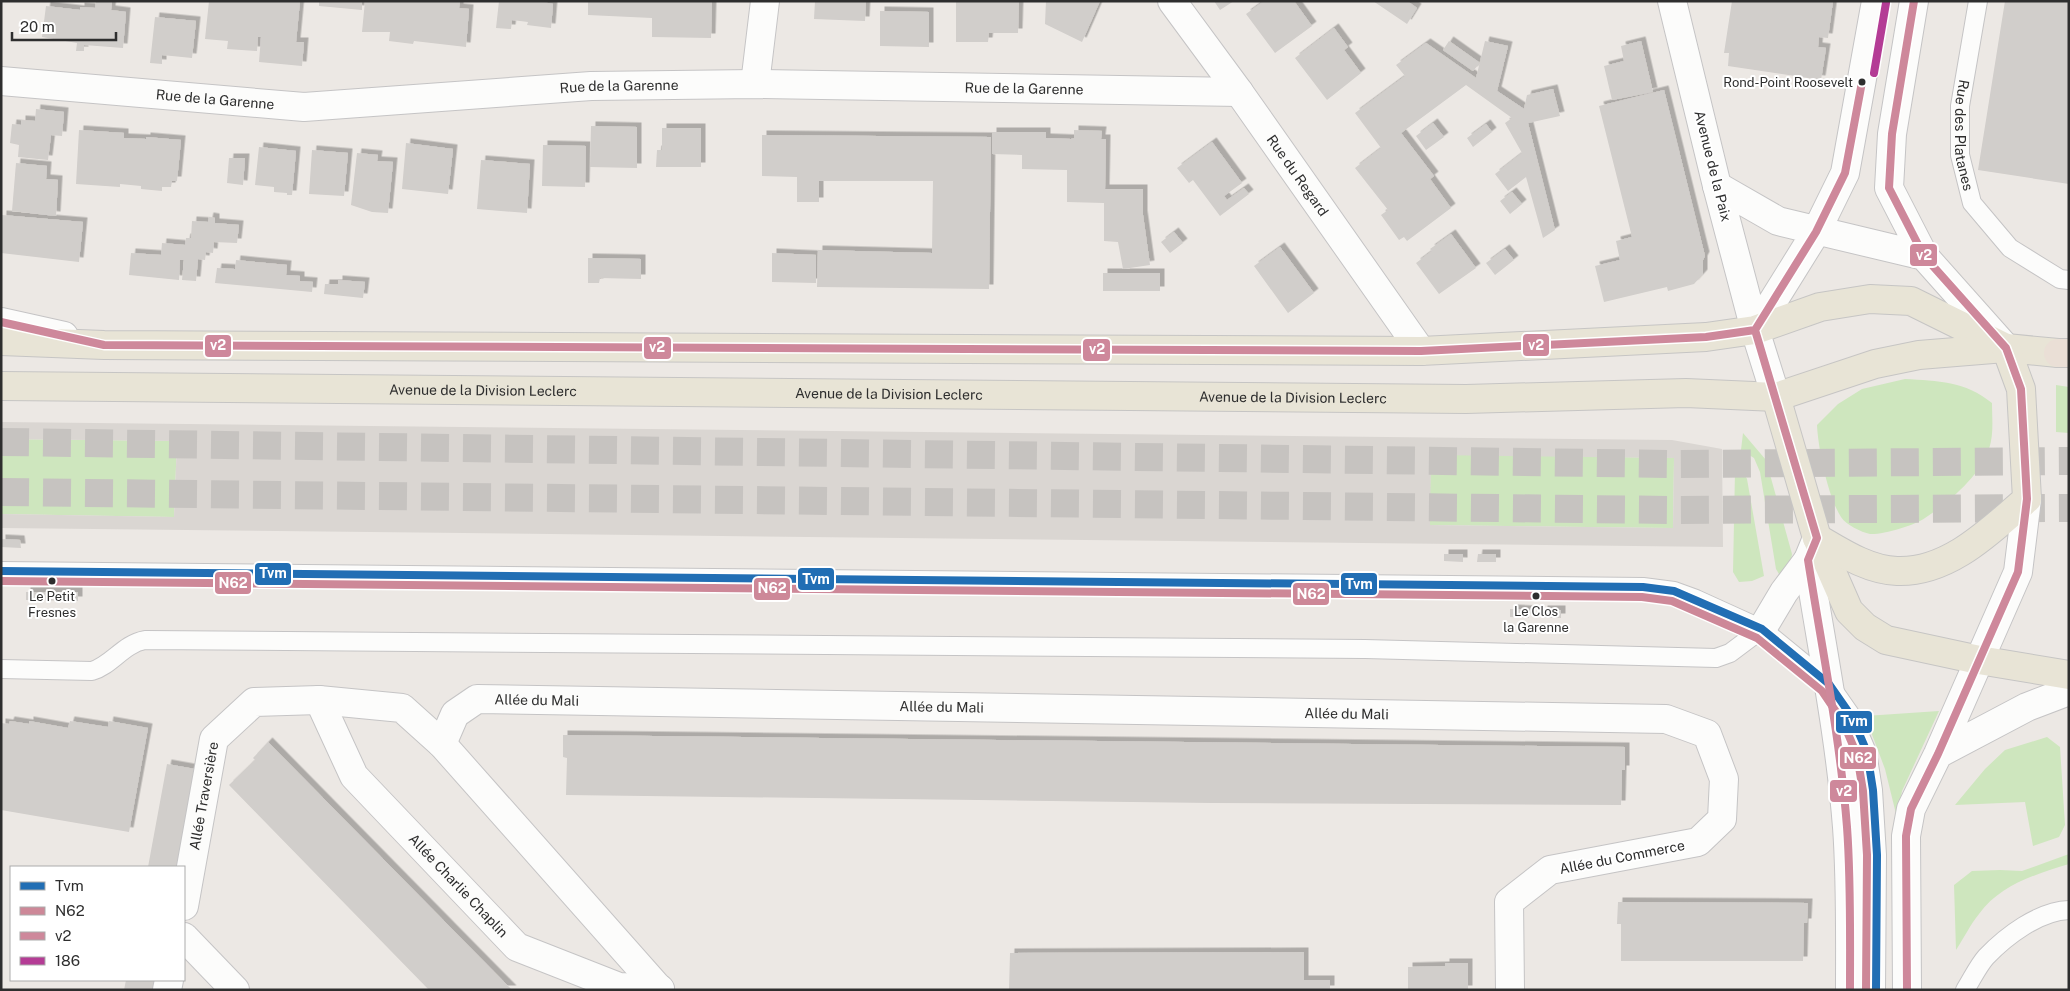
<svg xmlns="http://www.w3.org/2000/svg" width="2070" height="991" viewBox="0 0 2070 991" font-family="'Public Sans',sans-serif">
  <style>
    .green { fill: #cee6be }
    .plaza { fill: #dad6d2; fill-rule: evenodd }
    .building { fill: #d1cecb; filter: url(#shadow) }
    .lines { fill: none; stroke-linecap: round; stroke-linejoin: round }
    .highway-tunnel { stroke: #c6c3c0; stroke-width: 28; stroke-dasharray: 28 14; stroke-linecap: butt }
    .lane-casing { stroke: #c5c4c5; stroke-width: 20 }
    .street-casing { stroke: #c5c4c5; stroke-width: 30 }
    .secondary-casing { stroke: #c5c4c5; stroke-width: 30 }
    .primary-casing { stroke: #c6c5c4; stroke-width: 30 }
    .highway-casing { stroke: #c6c5c4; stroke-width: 30 }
    .lane { stroke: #fcfcfb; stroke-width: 18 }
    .street { stroke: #fcfcfb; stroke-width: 28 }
    .secondary { stroke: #fcfcfb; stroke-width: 28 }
    .primary { stroke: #e8e4d6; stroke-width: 28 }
    .highway { stroke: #eadfd6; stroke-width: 28 }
    .bus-1-casing { stroke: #fff; stroke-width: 11 }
    .bus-2-casing { stroke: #fff; stroke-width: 11 }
    .bus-3-casing { stroke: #fff; stroke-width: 11 }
    .bus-4-casing { stroke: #fff; stroke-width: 11 }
    .bus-1 { stroke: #216eb4; stroke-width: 8 }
    .bus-2 { stroke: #cd8898; stroke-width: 8 }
    .bus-3 { stroke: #ce889b; stroke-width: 8 }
    .bus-4 { stroke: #b43c95; stroke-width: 8 }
    .bus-dot { fill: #2e2e2e; stroke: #fff; stroke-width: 2 }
    .labels { text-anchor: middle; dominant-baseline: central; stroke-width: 4; stroke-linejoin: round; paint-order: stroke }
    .bus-label { font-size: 13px; fill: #2e2e2e; stroke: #fff }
    .street-label { font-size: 14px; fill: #2e2e2e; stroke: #fff }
    .line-badge { stroke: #fff; stroke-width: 2 }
    .badge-label { font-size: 14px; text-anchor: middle; font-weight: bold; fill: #fff }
  </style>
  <defs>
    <filter id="shadow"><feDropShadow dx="4.5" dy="-4.5" stdDeviation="0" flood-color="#0004"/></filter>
  </defs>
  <rect width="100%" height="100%" fill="#ece8e4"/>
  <path class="green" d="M1905,379C1938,381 1965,381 1992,403C1992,417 1994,435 1989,449C1979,477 1950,501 1925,518C1916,525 1882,535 1870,534C1861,532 1846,525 1841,517C1828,497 1818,448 1817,425L1838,404L1862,389Z
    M2056,385L2069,387V433L2056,432Z
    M1743,433L1766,460L1792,554L1790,567L1783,581L1776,569L1760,472L1754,458L1741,450Z
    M1,439L177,441L174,517L1,514Z
    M1431,454L1674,458L1673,528L1429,525Z
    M1742,469L1747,479L1764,576L1752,581L1739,582L1733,572L1735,471Z
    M1939,711L1902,791L1897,818L1885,769L1865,716Z
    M2047,737L2060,747L2065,825L2059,837L2033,846L2025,802L1955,805L1985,769L2005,750Z
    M2069,854V864C2036,874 2000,885 1979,914C1970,925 1964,938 1956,950L1954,885L1972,871L2000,870L2022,871Z"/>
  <path class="plaza" d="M1,422L1672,440L1722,449L1723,547L1,528V514L174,517L177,441L1,439ZM1431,455L1674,458L1673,528L1430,525Z"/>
  <path class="building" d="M96,1L112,2L111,10L126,12L123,48L84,45V51H76L77,43L42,37L46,6L80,10V7L95,8Z
    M209,1H300L296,42H304L302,66L259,62L261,37H258L257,51L227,49L228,41L205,39Z
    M319,1H362V10L319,6Z
    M365,1H460L459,8L469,9L466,47L414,41L413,44L389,41L390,32H362Z
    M499,1H537L553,4L551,28L527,25L528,22L512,20L511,29L496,28Z
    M588,1H712L711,38L652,37V18L588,15Z
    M815,1H866L865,21L814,19Z
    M956,1H1019L1018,33H989L988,42H956Z
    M1046,1H1100L1082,42L1045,24Z
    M1214,1H1234L1220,10Z
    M1264,1H1294L1312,26L1275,53L1246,14Z
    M1373,1H1407L1417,8L1407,24Z
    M1732,1H1833L1828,38L1819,37L1818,47L1826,48L1821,80L1728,66L1729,53H1724Z
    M2005,1H2069V184L1978,170Z
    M880,11L929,12V47L880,46Z
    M155,17L196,21L192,58L162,55V64L150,63Z
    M1334,28L1348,47L1344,50L1361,73L1327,100L1295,58Z
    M1449,41L1480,63L1473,71L1443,50Z
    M1485,41L1508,46L1497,91L1524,109L1527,95L1553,89L1560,116L1528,123L1555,230L1543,238L1526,177L1508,191L1495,174L1522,153L1505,123L1512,118L1466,85L1401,133L1434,176L1430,179L1451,208L1407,241L1404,237L1399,240L1381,215L1388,210L1355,168L1381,148L1355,113L1405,76L1396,65L1426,43L1476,78Z
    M1641,41L1653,92L1612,100L1604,66L1624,61L1621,46Z
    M1664,90L1705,256L1703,260V274L1694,284L1668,291L1667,287L1604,302L1595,266L1620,260L1616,241L1632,237L1599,106Z
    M36,109L64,112L62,136L51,135L48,160L18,157L19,145L10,143L12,124L21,125V120L35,121Z
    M1433,123L1444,137L1426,150L1416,136Z
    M1486,124L1492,132L1473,147L1467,138Z
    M591,126L637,127V168L590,167Z
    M662,128H701V167H656L657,150H662Z
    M79,130L124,133V138L146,139V137L181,140L177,181H172L171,187H162V191L141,189V186L120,184V187L76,184Z
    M1074,130L1102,131L1101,139H1106L1105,189H1143V215L1150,265L1123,269L1118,242L1104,241V203L1067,202V170L1022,169V155L992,154V132H1046V138L1071,139L1074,138Z
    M762,135L991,137L989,289L817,287L818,250L932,253L933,181H819V202H797V177L762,176Z
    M1212,142L1242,183L1224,196L1227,200L1244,188L1249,194L1220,216L1193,180L1189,183L1177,168Z
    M406,143L453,149L448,194L402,189Z
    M543,145L586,146L585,187L542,186Z
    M259,147L296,151L292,195H287V193L274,192V187L255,185Z
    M312,150L348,153L344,196L309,194Z
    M357,153L378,155L377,161L393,162L388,213L372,212L351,205Z
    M229,158H245L243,185L227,183Z
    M481,160L530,164L527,213L477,209Z
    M16,163L47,166L46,179L58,180L56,216L12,211Z
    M1512,192L1522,204L1510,214L1500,201Z
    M2,215L83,222L79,262L1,253Z
    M209,217L215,218V223L239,225L237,243L214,242L213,253L206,252L205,260L198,259L196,281L182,280L184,260H180L179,280L129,275L131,253L161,255L162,243L185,245L186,238H191L192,221L208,222Z
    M1174,232L1183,243L1170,253L1161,242Z
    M1451,234L1476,268L1439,294L1416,263L1432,251L1430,249Z
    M1280,247L1314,293L1288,313L1254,266Z
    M1505,249L1514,260L1495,275L1486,263Z
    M772,253L816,255V283L772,282Z
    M588,258L641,259V279L600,278L599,283H588Z
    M236,260L287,265L286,275L300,276V281L313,282L312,292L215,283L217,268L235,269Z
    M1103,273H1160V291H1103Z
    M338,280L365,282L363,298L324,294L325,284H338Z
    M1,539L20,540L21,548L1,547Z
    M1444,554H1463V562L1444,561Z
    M1478,554H1496V562H1477Z
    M26,592H78V601L26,600Z
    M1510,609L1529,610V618L1510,617Z
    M1543,610H1561V618H1543Z
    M10,721L29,724V721L68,728L70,721L108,727L109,721L148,728L129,832L1,810V723L9,724Z
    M563,735L1625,747V770H1622L1621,805L1212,803L566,795L567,758L563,757Z
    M268,742L512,990H429L229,785L255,760L253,758Z
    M167,764L195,769L177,867H148Z
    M1618,902L1808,903L1807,923H1804L1803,961H1621V924H1617Z
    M1304,952V980H1330V990H1009L1010,953Z
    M1445,963H1468V990H1408V967L1445,966Z
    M126,980H155L153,990H124Z"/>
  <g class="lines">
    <path class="highway-tunnel" d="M1,442L1675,464L2069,461
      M1,492L1676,510L2069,508"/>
    <defs>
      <g id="lane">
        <path id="s1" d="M1978,1L1960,106V155L1972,203L2010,248L2060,279L2069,280"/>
        <path d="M1,571L1643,587L1674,591L1696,599L1762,629L1829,684L1852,717L1867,752L1873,790L1877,855L1876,990"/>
        <path d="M1,669L92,671C112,665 123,644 145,640L1365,649L1716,658L1730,653L1762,629"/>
        <path d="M1965,990C1972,979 1978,966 1986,957C2006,936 2039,911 2069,910"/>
      </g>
      <g id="street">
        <path id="s2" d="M1172,1L1239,92L1421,351"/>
        <path d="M1672,1L1717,186"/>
        <path id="s3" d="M1,81L304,107L591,86L755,84L1239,92"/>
        <path d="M755,84L765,1"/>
        <path d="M1,322L64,336"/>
        <path d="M1762,629L1784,592L1808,560"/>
        <path id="s4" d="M319,700L354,776L517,947L619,987L660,989"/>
        <path id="s5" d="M442,744L455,714L477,699L1666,719L1707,734L1724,779L1722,819L1698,842L1550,870L1509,902L1510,990"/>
        <path id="s6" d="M184,906L214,739L254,702L319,700L402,708L442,744L660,990"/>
        <path d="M184,937L235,990"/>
        <path d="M167,990L169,980"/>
      </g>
      <path id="secondary" d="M1914,1L1892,134L1889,188L1924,256L2006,348
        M1717,186L1778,221L1924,256
        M1717,186L1755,330L1776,397
        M1755,330L1816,232L1845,173L1876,1
        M1817,538L1808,560C1822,649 1840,737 1847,827C1851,881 1850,935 1850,990
        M1938,754L2027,707L2069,691
        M1907,990L1906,836L1911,809L1938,754L2018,572L2027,499"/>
      <g id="primary">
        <path d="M1,341L104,345L1421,351L1706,337L1755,330L1820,307L1870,299L1911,301L2006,348L2058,353"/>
        <path id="s7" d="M1,386L1466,399L1686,393L1776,397L1875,364L1919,355L2005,348"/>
        <path d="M1776,397L1817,538L1849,611L1865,627L1886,640L1979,660L2069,675"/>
        <path d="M1817,538C1841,552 1868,570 1897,571C1949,573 1991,530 2027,499L2021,389L2006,348"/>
      </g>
      <path id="highway" d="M2058,353H2069"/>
    </defs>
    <use href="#lane" class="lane-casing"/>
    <use href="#street" class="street-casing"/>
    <use href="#secondary" class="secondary-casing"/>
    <use href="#primary" class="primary-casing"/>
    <use href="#highway" class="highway-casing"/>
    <use href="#lane" class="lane"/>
    <use href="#street" class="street"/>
    <use href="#secondary" class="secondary"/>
    <use href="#primary" class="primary"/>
    <use href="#highway" class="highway"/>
    <defs>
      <path id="bus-1" d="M1,571L1643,587L1674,591L1762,629L1829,684L1852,717L1867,752L1873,790L1877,855L1876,990"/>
      <path id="bus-2" d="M1,581L1642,597L1672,601L1757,638L1822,691L1843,722L1857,755L1863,791L1867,855L1866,990"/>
      <path id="bus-3" d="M1,322L104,345L1421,351L1706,337L1755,330
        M1850,990C1850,935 1851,881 1847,827C1840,737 1822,649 1808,560L1817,538L1755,330L1816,232L1845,173L1862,82
        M1907,990L1906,836L1911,809L1938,754L2018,572L2027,499L2021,389L2006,348L1924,256L1889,188L1892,134L1914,1"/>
      <path id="bus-4" d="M1874,73L1886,3"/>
    </defs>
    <use href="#bus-1" class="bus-1-casing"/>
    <use href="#bus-2" class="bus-2-casing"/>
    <use href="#bus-3" class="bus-3-casing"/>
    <use href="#bus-4" class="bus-4-casing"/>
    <use href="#bus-1" class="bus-1"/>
    <use href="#bus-2" class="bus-2"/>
    <use href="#bus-3" class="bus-3"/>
    <use href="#bus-4" class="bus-4"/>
  </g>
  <g class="bus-dot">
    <circle cx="1862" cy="82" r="4.5"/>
    <circle cx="52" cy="581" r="4.5"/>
    <circle cx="1536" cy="596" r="4.5"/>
  </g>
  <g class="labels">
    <g class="bus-label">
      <text x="1853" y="82" text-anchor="end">Rond-Point Roosevelt</text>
      <text x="52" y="596">Le Petit<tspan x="52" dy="16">Fresnes</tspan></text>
      <text x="1536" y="611">Le Clos<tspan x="1536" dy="16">la Garenne</tspan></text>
    </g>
    <g class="street-label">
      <text stroke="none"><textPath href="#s3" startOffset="620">Rue de la Garenne</textPath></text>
      <text stroke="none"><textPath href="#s3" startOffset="1025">Rue de la Garenne</textPath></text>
      <text stroke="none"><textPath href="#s3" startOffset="215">Rue de la Garenne</textPath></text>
      <text stroke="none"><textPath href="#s1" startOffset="136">Rue des Platanes</textPath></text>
      <text transform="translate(1713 166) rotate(76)">Avenue de la Paix</text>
      <text stroke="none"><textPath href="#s2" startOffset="215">Rue du Regard</textPath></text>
      <text stroke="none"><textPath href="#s7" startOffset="482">Avenue de la Division Leclerc</textPath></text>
      <text stroke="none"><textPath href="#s7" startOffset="888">Avenue de la Division Leclerc</textPath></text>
      <text stroke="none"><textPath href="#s7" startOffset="1292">Avenue de la Division Leclerc</textPath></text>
      <text stroke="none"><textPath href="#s5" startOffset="119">Allée du Mali</textPath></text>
      <text stroke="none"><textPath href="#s5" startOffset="524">Allée du Mali</textPath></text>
      <text stroke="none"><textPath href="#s5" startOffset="929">Allée du Mali</textPath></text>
      <text stroke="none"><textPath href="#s6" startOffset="112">Allée Traversière</textPath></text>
      <text transform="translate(1622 857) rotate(-11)">Allée du Commerce</text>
      <text stroke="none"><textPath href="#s4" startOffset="235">Allée Charlie Chaplin</textPath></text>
    </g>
  </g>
  <g class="line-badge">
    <rect x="1909" y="243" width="29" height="24" rx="5" fill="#ce889b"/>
    <rect x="1522" y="333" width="28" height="24" rx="5" fill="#ce889b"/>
    <rect x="204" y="334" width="28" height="24" rx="5" fill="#ce889b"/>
    <rect x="643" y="336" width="29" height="24" rx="5" fill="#ce889b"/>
    <rect x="1082" y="338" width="29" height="24" rx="5" fill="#ce889b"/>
    <rect x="254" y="562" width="38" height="24" rx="5" fill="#216eb4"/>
    <rect x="797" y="567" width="38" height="24" rx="5" fill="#216eb4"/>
    <rect x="214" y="571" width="38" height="24" rx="5" fill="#cd8898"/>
    <rect x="1340" y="572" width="38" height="24" rx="5" fill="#216eb4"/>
    <rect x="753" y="577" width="38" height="24" rx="5" fill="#cd8898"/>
    <rect x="1292" y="582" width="38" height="24" rx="5" fill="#cd8898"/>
    <rect x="1835" y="710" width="38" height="24" rx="5" fill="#216eb4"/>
    <rect x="1839" y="746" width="38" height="24" rx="5" fill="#cd8898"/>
    <rect x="1829" y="779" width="29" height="24" rx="5" fill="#ce889b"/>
  </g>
  <g class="badge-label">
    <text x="1924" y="260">v2</text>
    <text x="1536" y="350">v2</text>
    <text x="218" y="350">v2</text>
    <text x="657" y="352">v2</text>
    <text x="1097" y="354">v2</text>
    <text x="273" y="578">Tvm</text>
    <text x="816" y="584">Tvm</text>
    <text x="233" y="588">N62</text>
    <text x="1359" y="589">Tvm</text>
    <text x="772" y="593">N62</text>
    <text x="1311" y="599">N62</text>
    <text x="1854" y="726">Tvm</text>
    <text x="1858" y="763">N62</text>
    <text x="1844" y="796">v2</text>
  </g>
  <rect width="2070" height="991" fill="none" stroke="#2e2e2e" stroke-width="5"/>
  <rect x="10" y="866" width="175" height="115" fill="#ffffff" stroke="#ababab"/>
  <rect x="20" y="882" width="25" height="8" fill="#216eb4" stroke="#ababab"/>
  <text x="55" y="891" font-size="15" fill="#2e2e2e">Tvm</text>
  <rect x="20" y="907" width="25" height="8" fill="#cd8898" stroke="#ababab"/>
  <text x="55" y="916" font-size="15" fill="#2e2e2e">N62</text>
  <rect x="20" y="932" width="25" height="8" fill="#ce889b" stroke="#ababab"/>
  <text x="55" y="941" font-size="15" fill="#2e2e2e">v2</text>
  <rect x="20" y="957" width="25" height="8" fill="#b43c95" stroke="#ababab"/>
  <text x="55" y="966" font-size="15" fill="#2e2e2e">186</text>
  <path d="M12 32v8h104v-8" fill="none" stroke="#2e2e2e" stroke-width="2.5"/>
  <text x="20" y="32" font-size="15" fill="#2e2e2e" stroke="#ffffff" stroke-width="4" paint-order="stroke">20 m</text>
</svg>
